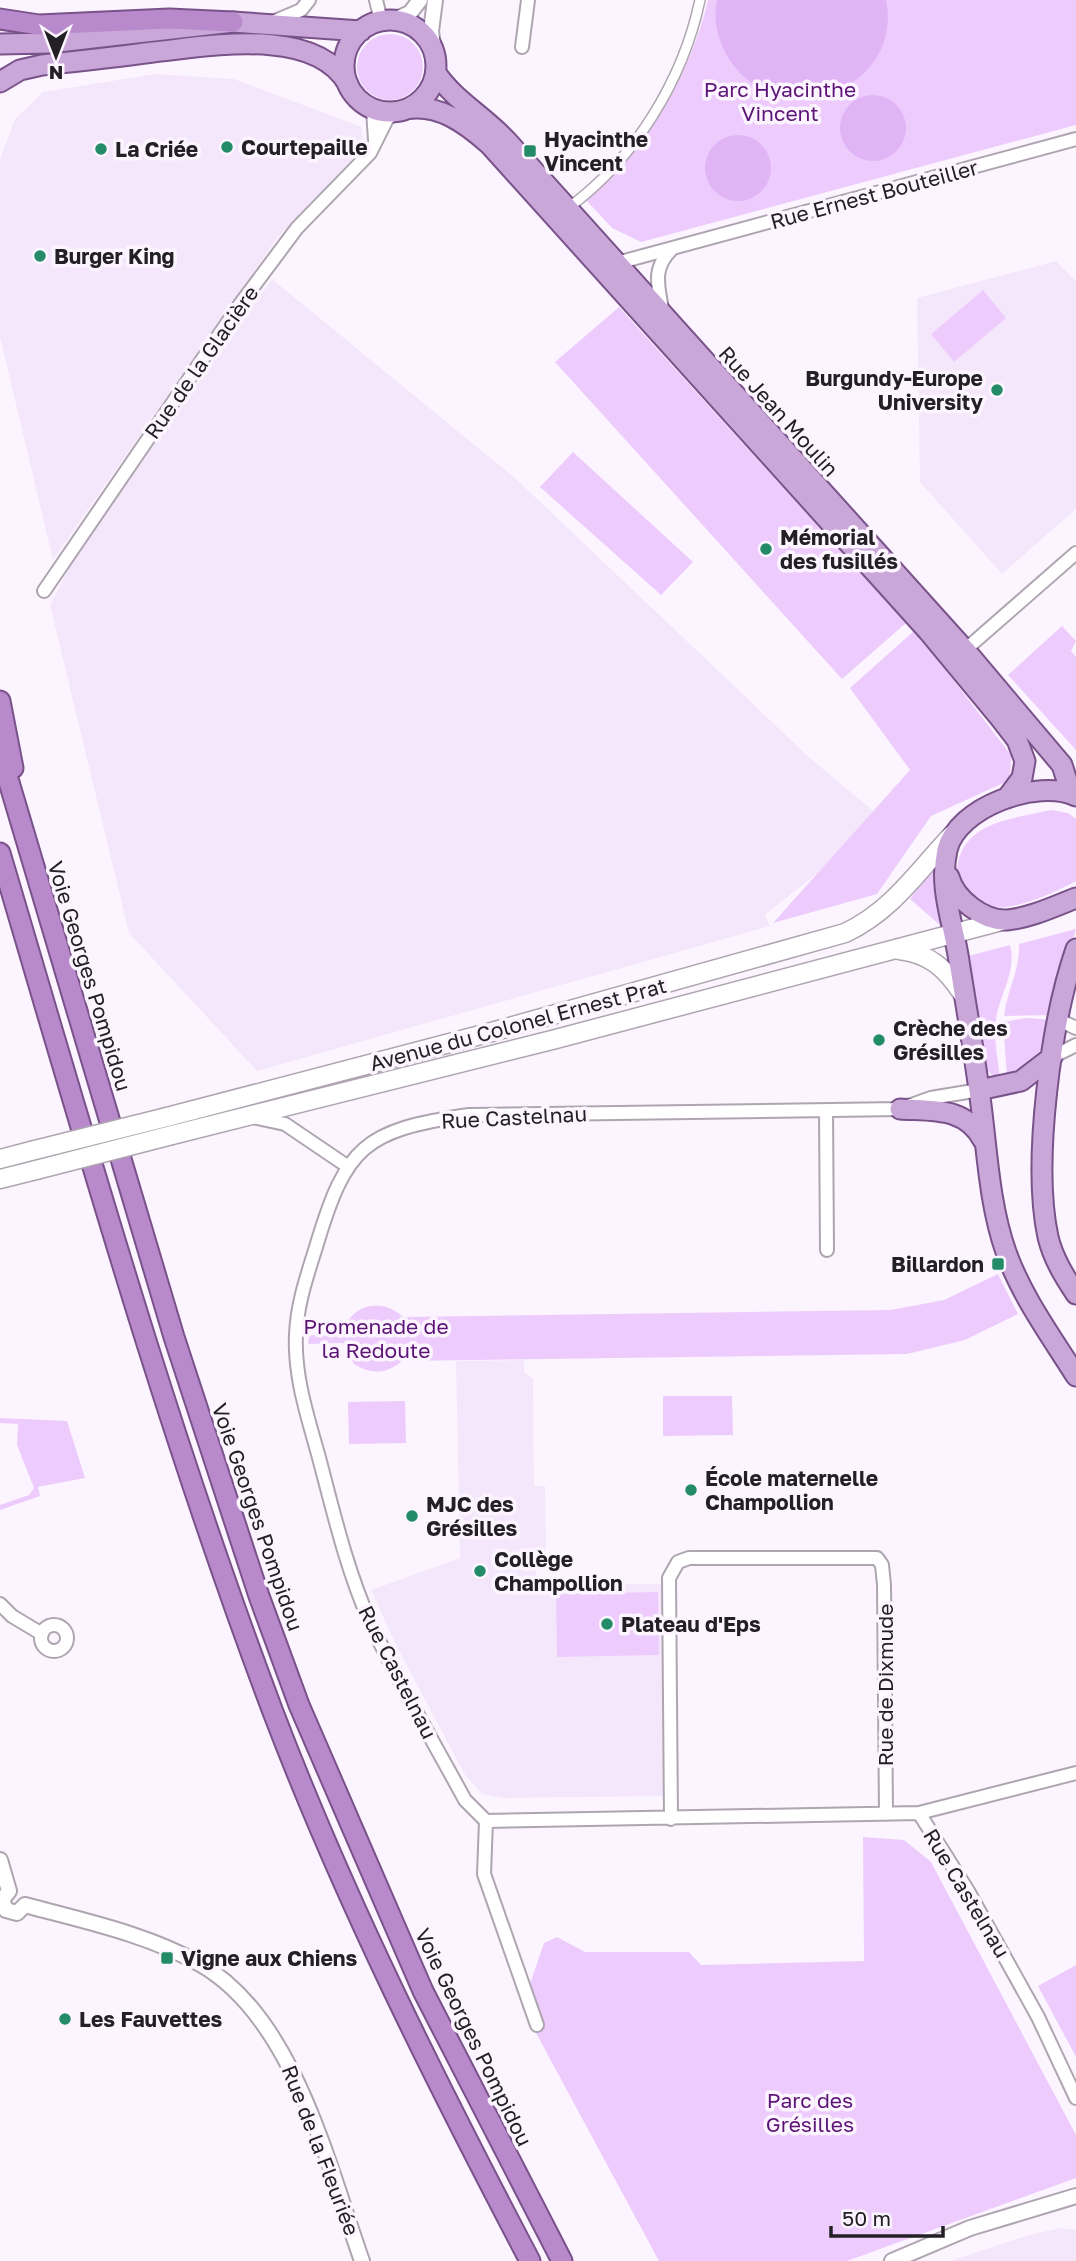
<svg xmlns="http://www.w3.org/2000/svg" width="1076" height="2261" viewBox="0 0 1076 2261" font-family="'Golos Text',sans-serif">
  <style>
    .built { fill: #f5e7fb }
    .green { fill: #edccfd }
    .forest { fill: #e1b4f6 }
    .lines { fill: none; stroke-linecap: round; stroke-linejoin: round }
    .pedestrian-casing { stroke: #aea5b1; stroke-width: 12 }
    .minor-casing { stroke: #aea5b1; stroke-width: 16 }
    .tertiary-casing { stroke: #aea5b1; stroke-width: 18 }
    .secondary-casing { stroke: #aea5b1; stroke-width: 21 }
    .primary-casing { stroke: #79528a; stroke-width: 23 }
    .trunk-casing { stroke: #79528a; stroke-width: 23 }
    .pedestrian { stroke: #fff; stroke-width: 9 }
    .minor { stroke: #fff; stroke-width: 12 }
    .tertiary { stroke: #fff; stroke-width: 14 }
    .secondary { stroke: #fff; stroke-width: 18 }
    .primary { stroke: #caa7d9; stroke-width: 19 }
    .trunk { stroke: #b88acc; stroke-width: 19 }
    .secondary-bridge-casing { stroke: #aea5b1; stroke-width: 21; stroke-linecap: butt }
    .secondary-bridge { stroke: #fff; stroke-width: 18 }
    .poi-dot { fill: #238b67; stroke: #fcf5ff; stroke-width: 2.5 }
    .labels { text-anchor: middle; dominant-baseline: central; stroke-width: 7; stroke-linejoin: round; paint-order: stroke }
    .park-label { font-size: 21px; fill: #5b1475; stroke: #fcf5ff }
    .poi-label { font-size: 21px; font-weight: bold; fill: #232025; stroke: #fcf5ff; text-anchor: start }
    .street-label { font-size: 21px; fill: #232025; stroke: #fcf5ff }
  </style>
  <rect width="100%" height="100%" fill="#fcf5ff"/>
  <path class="built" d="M155,74L234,79L362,127L363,149L278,237L53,560L0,337V159L15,119L43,92Z
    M1056,261L1076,281V509L1002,574L920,482L917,298Z
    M272,279L515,478L810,758L884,820L765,915L770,926L257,1071L129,933L50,605L75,557Z
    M524,1360V1372L533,1379L534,1486H545L546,1554H537L536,1585L662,1584L665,1796L504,1798L482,1794L465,1775L396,1645L371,1590L460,1558L456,1361Z
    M1060,2228L1076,2230V2261H950L1029,2235Z"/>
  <path class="green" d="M708,0H1076V125L641,242L612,228L586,200C645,146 690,78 708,0Z
    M357 67a33 33 0 1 1 66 0a33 33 0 1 1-66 0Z
    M983,290L1006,318L954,362L931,334Z
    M619,307L906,623L842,679L555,362Z
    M573,452L693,562L661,595L540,487Z
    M1062,626L1076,641L1071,651L1076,657V750L1008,675Z
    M915,630L1011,755L1010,780L931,816L877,894L773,923L910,770L850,688Z
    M1051,810L1068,813L1076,819V881C1054,893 1000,919 976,902C969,897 963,888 957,881C954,823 1006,820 1051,810Z
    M930,871L937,873L944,924L941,926L910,899Z
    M1076,929L1052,1015L1004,1016C1007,990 1020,971 1019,944Z
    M1010,945C1017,972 1000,993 996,1019C993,1038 998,1059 1000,1078L996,1079L985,1068L968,956Z
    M1027,1018L1051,1020C1043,1053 1038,1061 1007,1077L1003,1022Z
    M998,1274L1018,1314L965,1340L907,1354L402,1361C387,1374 371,1375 354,1364L343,1343L308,1344L309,1335L342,1336C348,1305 381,1296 403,1317L891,1310L944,1300Z
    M663,1396H732L733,1435L663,1436Z
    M405,1401L406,1443L349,1444L348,1402Z
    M0,1418L67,1421L85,1478L38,1487L40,1496L0,1510V1505L29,1495L34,1488L17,1445L18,1424L0,1423Z
    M658,1592L659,1655L557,1657L556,1594Z
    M863,1837L904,1840L931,1862L1076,2135V2178L847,2261H659L522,2007L544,1943L557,1937L585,1952H689L701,1965L864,1961Z
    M1076,1965V2057L1038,1986Z"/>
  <path class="forest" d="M717,0H886C905,94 770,138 725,52C717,36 713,18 717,0Z
    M840 128a33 33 0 1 1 66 0a33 33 0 1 1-66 0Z
    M705 168a33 33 0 1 1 66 0a33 33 0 1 1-66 0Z"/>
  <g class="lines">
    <defs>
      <path id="pedestrian" d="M568,208C635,159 683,80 700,0"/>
      <path id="minor" d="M376,0L381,21
        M275,21L301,10L309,0
        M522,47L528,0
        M367,106L373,110L375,140
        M617,263L1076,139
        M662,309C658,285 652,268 672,249
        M44,591L241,303L297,228L370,153L387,119L396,112
        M965,650L1076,553
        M1059,1020L1076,1028
        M1052,1057L1076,1045
        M979,1090L931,1098L900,1109L469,1115C364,1130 346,1146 316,1247C307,1276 297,1304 296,1335C294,1375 307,1415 318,1454C333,1510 346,1568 370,1622C398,1682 433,1741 465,1800L486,1821L919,1813L968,1891L1038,2017L1076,2098
        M826,1111L827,1250
        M257,1118L285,1124L347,1166
        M0,1604L12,1616L42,1634
        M41 1638a13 13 0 1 1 26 0a13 13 0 1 1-26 0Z
        M919,1813L1076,1773
        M671,1819L669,1578L678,1562L689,1558H877L882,1565L884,1585L886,1814
        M486,1821L484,1874L537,2025"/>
      <path id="tertiary" d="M394,20L410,13L420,0
        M434,53L431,31L435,0
        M0,1860L9,1891
        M9,1891L2,1900L6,1910L17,1913L25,1905
        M25,1905C84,1921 147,1934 200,1964C294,2017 328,2166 362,2261
        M892,2261L970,2228L1076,2196"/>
      <path id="secondary" d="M899,950C929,953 946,969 962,993
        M167,1117L488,1033L845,933C892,911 917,872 952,835
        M172,1135L552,1040L1005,920
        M0,1159L31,1151
        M0,1179L36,1170"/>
      <path id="primary" d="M344 66a46 46 0 1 1 92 0a46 46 0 1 1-92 0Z
        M0,44L49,43L233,22L361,31
        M436,73C455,101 484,116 507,141L965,650L1062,765L1071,793
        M0,82L20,70L42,65C79,61 116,57 153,52C209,46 315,26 348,84
        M406,109C438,103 465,123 489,144L928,631L1000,718L1017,740L1025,761L1022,778L1007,798
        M1076,796C1038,778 957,807 947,850C939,887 952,919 958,955C965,1000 973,1045 979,1090C987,1144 988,1201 1006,1252C1022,1297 1051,1336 1076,1376
        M949,877C955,899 983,921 1007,920C1030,918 1055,906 1076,898
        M1076,949C1051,1021 1032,1163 1048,1237C1053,1258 1064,1276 1076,1294
        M979,1090L1021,1081L1052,1057
        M900,1109C933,1111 966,1107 983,1140"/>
      <path id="trunk" d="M0,19L39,25L169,19L233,22
        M0,701L13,768
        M0,752L174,1337L259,1596L299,1705L423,1991L562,2261
        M0,853C85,1140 167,1431 273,1712C345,1901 436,2082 530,2261"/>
    </defs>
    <use href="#pedestrian" class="pedestrian-casing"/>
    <use href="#minor" class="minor-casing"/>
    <use href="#tertiary" class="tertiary-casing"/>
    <use href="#secondary" class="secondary-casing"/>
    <use href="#primary" class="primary-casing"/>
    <use href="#trunk" class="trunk-casing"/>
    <use href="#pedestrian" class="pedestrian"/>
    <use href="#minor" class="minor"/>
    <use href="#tertiary" class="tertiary"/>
    <use href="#secondary" class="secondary"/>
    <use href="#primary" class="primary"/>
    <use href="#trunk" class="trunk"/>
    <defs>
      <path id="secondary-bridge" d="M31,1151L167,1117
        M36,1170L172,1135"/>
    </defs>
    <use href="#secondary-bridge" class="secondary-bridge-casing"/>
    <use href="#secondary-bridge" class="secondary-bridge"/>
  </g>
  <g class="poi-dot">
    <circle cx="227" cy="147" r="7"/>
    <circle cx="101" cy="149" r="7"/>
    <rect x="523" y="144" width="14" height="14" rx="3.5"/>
    <circle cx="40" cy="256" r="7"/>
    <circle cx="997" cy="390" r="7"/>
    <circle cx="766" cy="549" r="7"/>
    <circle cx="879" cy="1040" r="7"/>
    <rect x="991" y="1257" width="14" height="14" rx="3.5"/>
    <circle cx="691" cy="1490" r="7"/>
    <circle cx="412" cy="1516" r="7"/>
    <circle cx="480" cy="1571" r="7"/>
    <circle cx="607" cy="1624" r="7"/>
    <rect x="160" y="1951" width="14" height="14" rx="3.5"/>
    <circle cx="65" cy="2019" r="7"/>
  </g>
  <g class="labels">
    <g class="park-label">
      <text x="780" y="89">Parc Hyacinthe<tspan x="780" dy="24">Vincent</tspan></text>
      <text x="376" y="1326">Promenade de<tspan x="376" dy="24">la Redoute</tspan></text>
      <text x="810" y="2100">Parc des<tspan x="810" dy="24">Grésilles</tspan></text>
    </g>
    <g class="poi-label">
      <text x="544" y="139">Hyacinthe<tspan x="544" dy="24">Vincent</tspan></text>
      <text x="241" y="147">Courtepaille</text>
      <text x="115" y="149">La Criée</text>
      <text x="54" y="256">Burger King</text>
      <text x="983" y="378" text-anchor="end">Burgundy-Europe<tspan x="983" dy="24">University</tspan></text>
      <text x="780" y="537">Mémorial<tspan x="780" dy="24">des fusillés</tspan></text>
      <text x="893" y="1028">Crèche des<tspan x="893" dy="24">Grésilles</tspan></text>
      <text x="984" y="1264" text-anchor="end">Billardon</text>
      <text x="705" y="1478">École maternelle<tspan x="705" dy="24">Champollion</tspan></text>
      <text x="426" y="1504">MJC des<tspan x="426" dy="24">Grésilles</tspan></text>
      <text x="494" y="1559">Collège<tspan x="494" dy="24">Champollion</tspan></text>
      <text x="621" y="1624">Plateau d'Eps</text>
      <text x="181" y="1958">Vigne aux Chiens</text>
      <text x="79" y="2019">Les Fauvettes</text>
    </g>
    <g class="street-label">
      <text transform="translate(874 194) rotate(-15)">Rue Ernest Bouteiller</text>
      <text transform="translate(201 362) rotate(-55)">Rue de la Glacière</text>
      <text transform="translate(779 411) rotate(48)">Rue Jean Moulin</text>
      <text transform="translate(90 976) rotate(73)">Voie Georges Pompidou</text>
      <text transform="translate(518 1024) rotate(-15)">Avenue du Colonel Ernest Prat</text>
      <text transform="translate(514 1117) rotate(-3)">Rue Castelnau</text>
      <text transform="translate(258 1517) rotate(71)">Voie Georges Pompidou</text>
      <text transform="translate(398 1672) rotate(63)">Rue Castelnau</text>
      <text transform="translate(885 1685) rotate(-90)">Rue de Dixmude</text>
      <text transform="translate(967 1893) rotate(59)">Rue Castelnau</text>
      <text transform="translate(474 2037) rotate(64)">Voie Georges Pompidou</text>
      <text transform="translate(321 2150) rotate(69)">Rue de la Fleuriée</text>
    </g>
  </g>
  <g transform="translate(56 56) rotate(180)" stroke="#fcf5ff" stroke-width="5" paint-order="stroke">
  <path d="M0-5L12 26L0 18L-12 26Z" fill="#232025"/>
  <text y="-10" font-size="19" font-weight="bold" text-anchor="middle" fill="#232025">N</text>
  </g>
  <path d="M831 2226v10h112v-10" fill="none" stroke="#232025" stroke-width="3.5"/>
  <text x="842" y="2226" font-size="21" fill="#232025" stroke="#fcf5ff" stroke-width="5" paint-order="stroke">50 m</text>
</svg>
